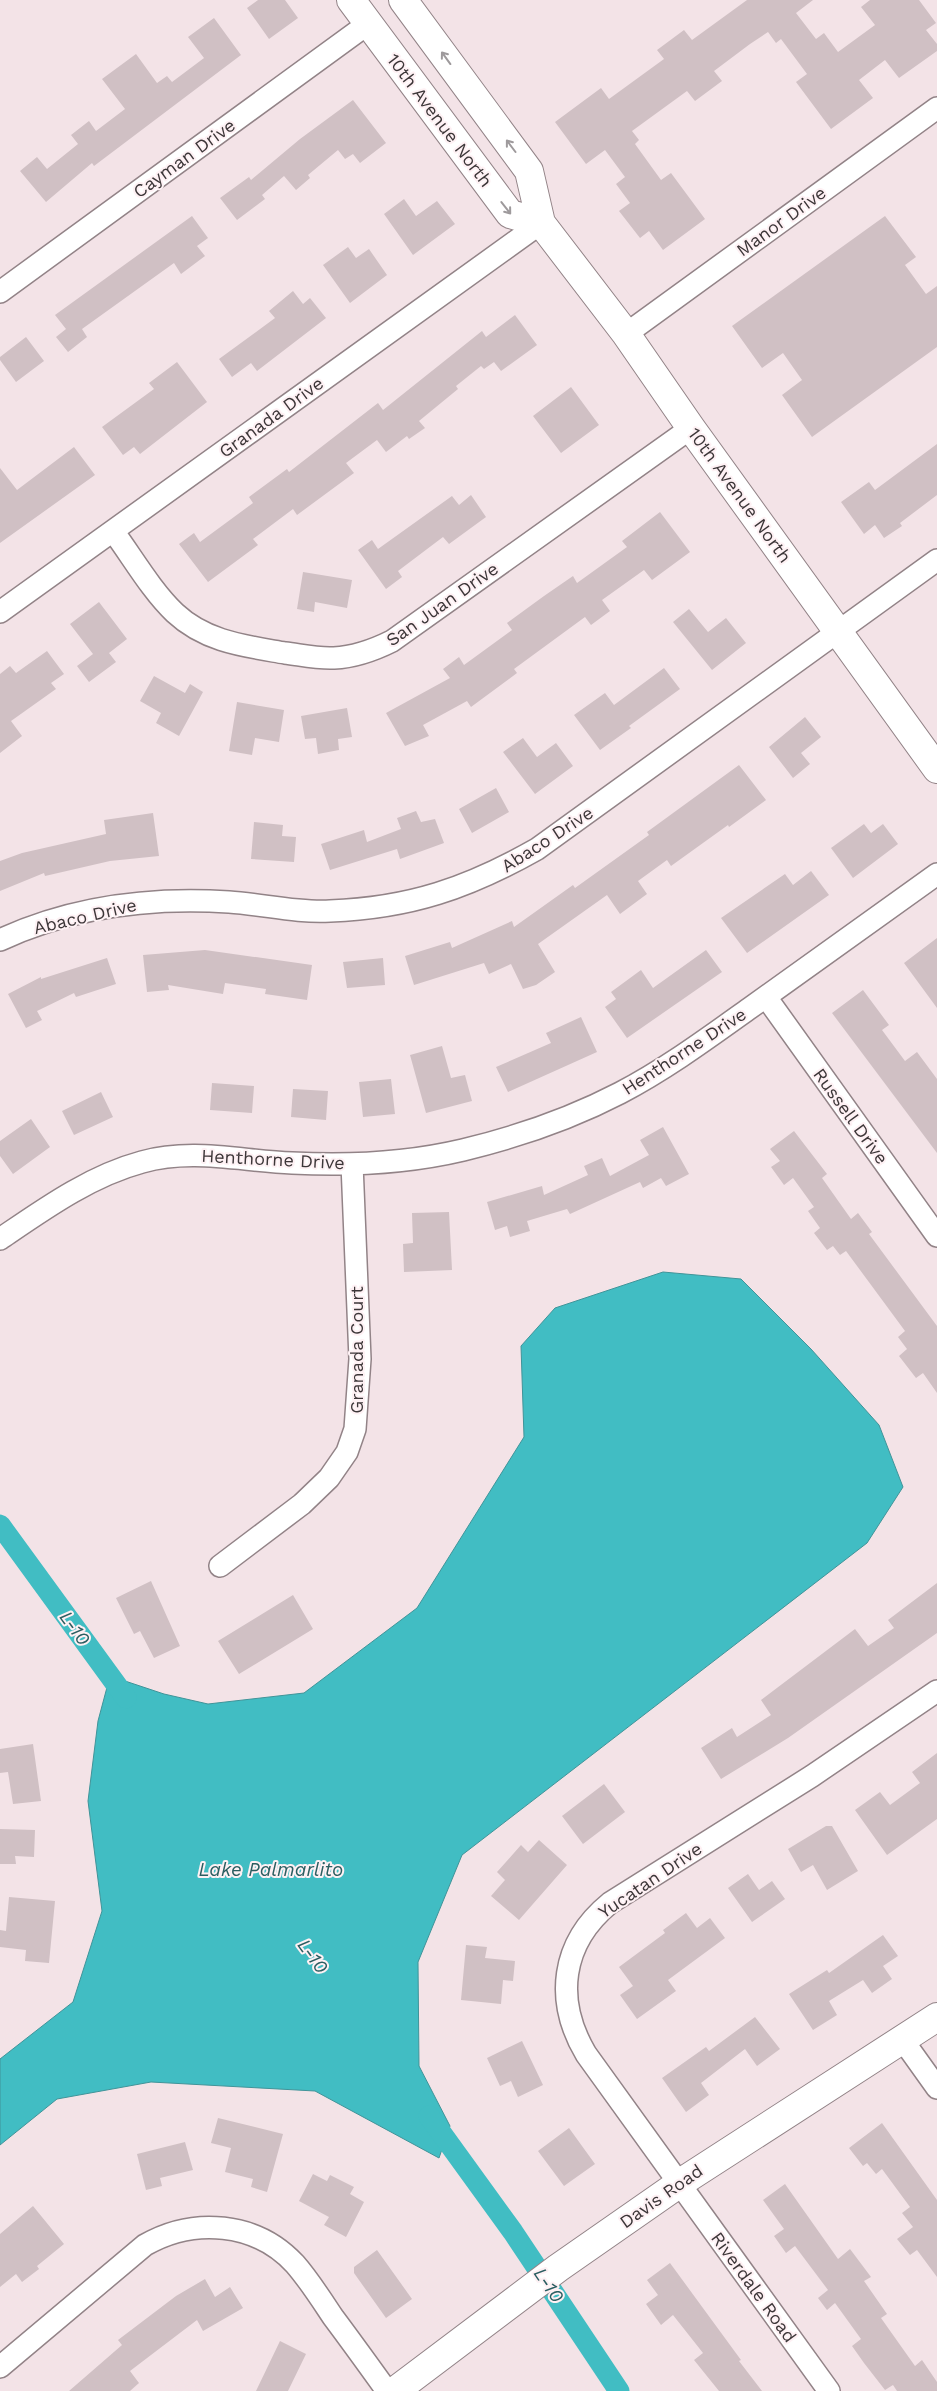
<svg xmlns="http://www.w3.org/2000/svg" width="937" height="2391" viewBox="0 0 937 2391" font-family="'Work Sans',sans-serif">
  <style>
    .water { fill: #41bdc3; stroke: #409499 }
    .lines { fill: none; stroke-linecap: round; stroke-linejoin: round }
    .canal { stroke: #41bdc3; stroke-width: 21 }
    .building { fill: #d0c0c4 }
    .street-casing { stroke: #928387; stroke-width: 24 }
    .secondary-casing { stroke: #928387; stroke-width: 30 }
    .street { stroke: #fff; stroke-width: 21 }
    .secondary { stroke: #fff; stroke-width: 28 }
    .oneway { stroke: #9e9a9c }
    .labels { text-anchor: middle; dominant-baseline: central; stroke-width: 4; stroke-linejoin: round; paint-order: stroke }
    .street-label { font-size: 18px; fill: #3c3638; stroke: #fef1f4 }
    .water-label { font-size: 19px; font-style: italic; fill: #2b5e61; stroke: #fef1f4 }
  </style>
  <rect width="100%" height="100%" fill="#f3e3e7"/>
  <path class="water" d="M663,1272L741,1279L811,1349L879,1425L903,1487L867,1543L462,1855L418,1962L419,2066L450,2126L439,2158L315,2091L151,2082L57,2099L0,2145V2059L73,2002L102,1911L88,1801L98,1721L110,1676L164,1694L208,1704L304,1693L417,1608L524,1437L521,1346L555,1308Z"/>
  <g class="lines">
    <path class="canal" d="M0,1525L126,1698
      M429,2116L513,2232L619,2391"/>
  </g>
  <path class="building" d="M258,0H285L298,18L269,39L247,8Z
    M747,0H813L796,13L816,39L824,33L838,52L875,25L861,7L870,0H919L936,23L926,30L937,44V51L899,78L885,60L859,80L873,98L831,129L796,82L807,74L781,39L776,43L768,32L750,44L714,71L722,81L695,101L687,91L632,131L639,140L635,144L661,180L671,173L705,219L663,250L649,231L640,238L619,211L630,203L616,184L625,177L605,150L586,164L555,122L601,88L609,99L664,59L657,50L684,30L692,40Z
    M214,18L241,55L94,166L92,163L46,202L20,171L37,157L47,169L78,144L71,135L89,121L96,131L125,109L102,79L136,54L157,83L167,76L172,82L204,58L188,37Z
    M353,100L386,143L360,163L353,154L345,159L338,150L308,175L310,178L296,190L284,176L262,195L265,199L237,220L220,198L249,177L251,180L300,139Z
    M404,199L416,216L437,201L455,224L413,255L384,214Z
    M192,216L208,238L197,246L205,256L181,274L174,263L82,329L87,337L68,352L56,337L66,329L55,315Z
    M885,216L916,257L905,265L926,294L937,286V347L812,437L782,395L802,380L783,353L762,368L732,326Z
    M348,247L356,258L369,249L387,275L350,303L323,265Z
    M293,291L303,304L310,298L326,318L257,371L251,363L232,377L219,359L275,318L269,311Z
    M515,315L537,345L501,371L494,362L484,369L481,366L456,386L458,389L419,421L425,428L409,439L407,436L386,452L377,440L346,463L354,473L297,515L293,509L253,539L258,545L208,582L179,544L194,533L200,542L253,503L249,497L287,469L289,472L378,403L383,410L482,331L486,337Z
    M26,337L44,361L16,382L0,360V357Z
    M177,362L207,402L140,454L134,447L123,455L102,427L154,389L149,383Z
    M571,387L599,425L561,453L533,416Z
    M937,444V495L900,523L902,526L884,538L875,525L864,534L841,502L869,482L875,490Z
    M74,447L95,475L0,543V468L17,490Z
    M471,495L486,517L449,544L443,537L398,571L402,577L386,589L358,550L372,540L378,549L452,496L459,505Z
    M660,512L690,552L652,580L644,570L602,600L610,611L591,625L585,617L514,669L517,673L471,707L467,701L423,725L429,736L405,746L386,713L450,678L443,669L459,657L464,665L512,630L507,623L544,596L573,576L577,583L627,547L622,541Z
    M303,572L352,580L347,608L315,602L314,612L297,609Z
    M99,602L127,639L109,653L116,662L89,682L77,666L93,654L70,624Z
    M689,609L708,632L726,618L746,643L712,670L673,622Z
    M47,651L64,674L51,683L56,689L11,721L22,736L0,753V674L10,666L16,673Z
    M664,668L680,689L629,726L631,728L600,750L574,715L605,693L614,705Z
    M154,676L185,693L190,684L203,692L179,736L156,723L161,713L140,701Z
    M237,702L284,710L279,742L255,738L252,755L229,751Z
    M347,708L352,737L338,739L339,750L318,754L316,738L305,739L301,716Z
    M805,717L821,737L801,753L810,764L793,778L769,747Z
    M523,738L537,757L556,743L573,766L535,794L503,752Z
    M739,765L766,800L729,827L728,825L671,866L667,860L638,881L647,894L620,914L607,895L538,944L555,972L536,985L523,989L511,964L489,974L484,963L414,985L405,956L450,942L452,948L512,921L514,927L573,885L575,888L649,835L647,832Z
    M496,788L509,812L472,833L459,809Z
    M416,811L421,822L435,819L444,843L400,859L397,849L330,870L321,844L364,830L367,842L401,829L397,818Z
    M153,813L159,856L110,861L45,876L44,873L0,891V861L22,853L106,834L104,820Z
    M254,822L283,825L282,836L296,837L294,862L251,859Z
    M864,824L871,833L883,824L898,844L853,878L831,848Z
    M811,871L829,895L747,953L721,918L785,874L793,885Z
    M937,938V1008L904,963Z
    M205,950L312,965L307,1000L265,994L266,989L225,983L223,994L168,985L169,990L147,992L143,955Z
    M706,950L722,972L627,1038L605,1007L616,999L611,992L641,970L653,988Z
    M107,958L116,984L76,997L74,993L37,1011L42,1020L26,1028L8,994L41,977V979Z
    M383,958L385,985L347,988L343,962Z
    M863,990L889,1025L882,1030L905,1061L917,1052L937,1079V1153L832,1013Z
    M581,1017L597,1052L508,1092L496,1067L551,1043L546,1033Z
    M442,1046L451,1078L465,1075L472,1101L426,1113L410,1055Z
    M391,1079L395,1114L363,1117L359,1082Z
    M212,1083L254,1086L252,1113L210,1110Z
    M293,1089L328,1091L326,1120L291,1117Z
    M101,1092L113,1117L74,1135L62,1111Z
    M31,1119L50,1147L13,1174L0,1156V1141Z
    M663,1127L689,1174L666,1186L661,1178L643,1188L640,1182L570,1214L567,1209L527,1221L530,1231L510,1237L507,1226L495,1230L487,1202L542,1186L544,1195L588,1175L584,1166L602,1158L610,1176L649,1155L640,1140Z
    M794,1131L827,1174L822,1178L851,1219L858,1213L872,1232L869,1234L937,1326V1393L923,1373L916,1378L899,1356L907,1349L898,1337L905,1331L846,1251L840,1255L833,1246L827,1250L814,1233L820,1228L808,1211L814,1207L793,1178L784,1185L771,1167L780,1161L770,1149Z
    M449,1212L452,1270L404,1272L403,1244L413,1243L412,1213Z
    M151,1581L180,1646L154,1658L140,1631L134,1634L116,1598Z
    M937,1583V1633L788,1738L721,1779L701,1748L732,1728L737,1737L771,1715L761,1700L855,1629L868,1646L894,1628L888,1620Z
    M293,1595L313,1629L239,1674L218,1641Z
    M33,1744L41,1801L13,1804L8,1772L0,1773V1749Z
    M937,1753V1819L887,1855L855,1810L880,1792L890,1805L920,1783L912,1772Z
    M604,1784L625,1812L583,1844L562,1816Z
    M826,1826H832L858,1871L827,1890L813,1865L801,1872L788,1849Z
    M0,1829L35,1830L34,1857L15,1856L16,1864H0Z
    M539,1840L567,1865L519,1920L491,1896L505,1880L497,1872L521,1845L528,1852Z
    M748,1874L759,1890L772,1881L785,1899L752,1922L728,1888Z
    M9,1897L55,1901L49,1963L25,1961L26,1950L0,1947V1930L6,1931Z
    M686,1913L697,1928L710,1918L725,1938L668,1980L676,1991L637,2019L620,1995L633,1986L619,1967L665,1933L663,1930Z
    M883,1935L898,1956L883,1966L892,1979L872,1993L863,1980L829,2001L837,2015L813,2030L789,1994L827,1970L829,1973Z
    M466,1945L487,1947L485,1958L515,1961L513,1981L503,1980L501,2004L461,2000Z
    M755,2017L780,2049L757,2066L745,2049L701,2083L709,2095L686,2112L662,2078L706,2047L709,2051Z
    M522,2041L543,2085L518,2097L511,2081L500,2086L487,2058Z
    M218,2118L283,2134L267,2192L251,2187L253,2179L225,2172L231,2148L211,2143Z
    M882,2123L937,2200V2277L917,2250L910,2255L897,2239L913,2227L902,2213L910,2207L882,2169L876,2174L867,2163L863,2166L849,2148Z
    M569,2128L595,2164L564,2186L538,2151Z
    M185,2142L193,2170L160,2178L162,2186L146,2190L137,2154Z
    M313,2174L327,2181L330,2175L354,2187L350,2194L364,2202L346,2237L324,2225L329,2217L299,2201Z
    M785,2184L838,2259L850,2249L871,2277L864,2281L887,2314L881,2318L915,2366L922,2360L937,2382V2391H897L893,2385L885,2390L864,2363L852,2346L861,2339L835,2303L827,2310L818,2298L828,2290L795,2246L786,2253L774,2236L784,2229L763,2200Z
    M33,2206L64,2244L37,2266L39,2269L22,2282L16,2274L0,2287V2234Z
    M377,2250L412,2299L386,2318L354,2273V2267Z
    M670,2263L741,2360L739,2361L762,2391H719L694,2360L703,2353L673,2315L661,2325L646,2304L658,2295L647,2280Z
    M205,2279L215,2297L230,2287L243,2308L203,2331L197,2320L130,2371L139,2383L130,2391H69L122,2345L118,2340L176,2296Z
    M280,2341L306,2354L288,2391H256Z"/>
  <g class="lines">
    <defs>
      <path id="street" d="M0,292L369,23
        M626,334L937,108
        M113,531C133,558 151,590 175,613C206,642 245,646 285,653C301,655 318,659 334,658C355,657 374,650 392,641L691,428
        M0,612L541,223
        M0,940C71,907 151,897 229,902C262,904 296,913 330,911C410,908 468,888 537,849L937,560
        M766,997L937,1236
        M0,1239C44,1209 90,1176 142,1162C192,1148 241,1161 292,1163C349,1166 408,1163 463,1150C517,1137 570,1119 620,1093C666,1069 708,1038 750,1008C813,963 875,918 937,874
        M220,1566L302,1504L329,1478L347,1452L355,1429L360,1359L352,1164
        M902,2039L937,2088
        M0,2367L145,2245C194,2217 256,2222 295,2264C309,2280 321,2299 333,2317C351,2341 369,2366 387,2391
        M829,2391L586,2054C554,2000 561,1943 610,1903L812,1776L937,1691"/>
      <path id="secondary" d="M351,0L510,214L541,223
        M403,0L529,171L541,223L626,334L691,428L937,769
        M395,2391L558,2268L680,2183L937,2017"/>
    </defs>
    <use href="#street" class="street-casing"/>
    <use href="#secondary" class="secondary-casing"/>
    <use href="#street" class="street"/>
    <use href="#secondary" class="secondary"/>
  </g>
  <defs><path id="oneway-shaft" d="M-6 0H5M1.5-3L5.5 0L1.5 3" fill="none" stroke-width="1.6" stroke-linecap="round" stroke-linejoin="round" transform="scale(1.25)"/></defs>
  <g class="oneway">
    <use href="#oneway-shaft" transform="translate(446 58) rotate(-126)"/>
    <use href="#oneway-shaft" transform="translate(511 146) rotate(-127)"/>
    <use href="#oneway-shaft" transform="translate(506 208) rotate(52)"/>
  </g>
  <g class="labels">
    <g class="street-label">
      <text transform="translate(440 120) rotate(53)">10th Avenue North</text>
      <text transform="translate(184 158) rotate(-36)">Cayman Drive</text>
      <text transform="translate(781 221) rotate(-36)">Manor Drive</text>
      <text transform="translate(271 417) rotate(-36)">Granada Drive</text>
      <text transform="translate(740 495) rotate(54)">10th Avenue North</text>
      <text transform="translate(442 604) rotate(-35)">San Juan Drive</text>
      <text transform="translate(547 839) rotate(-33)">Abaco Drive</text>
      <text transform="translate(85 916) rotate(-13)">Abaco Drive</text>
      <text transform="translate(684 1051) rotate(-33)">Henthorne Drive</text>
      <text transform="translate(851 1116) rotate(54)">Russell Drive</text>
      <text transform="translate(273 1159) rotate(3)">Henthorne Drive</text>
      <text transform="translate(356 1350) rotate(-90)">Granada Court</text>
      <text transform="translate(650 1880) rotate(-34)">Yucatan Drive</text>
      <text transform="translate(661 2196) rotate(-35)">Davis Road</text>
      <text transform="translate(754 2287) rotate(54)">Riverdale Road</text>
    </g>
    <g class="water-label">
      <text transform="translate(75 1628) rotate(54)">L-10</text>
      <text x="271" y="1869">Lake Palmarlito</text>
      <text transform="translate(313 1956) rotate(54)">L-10</text>
      <text transform="translate(549 2285) rotate(56)">L-10</text>
    </g>
  </g>
</svg>
